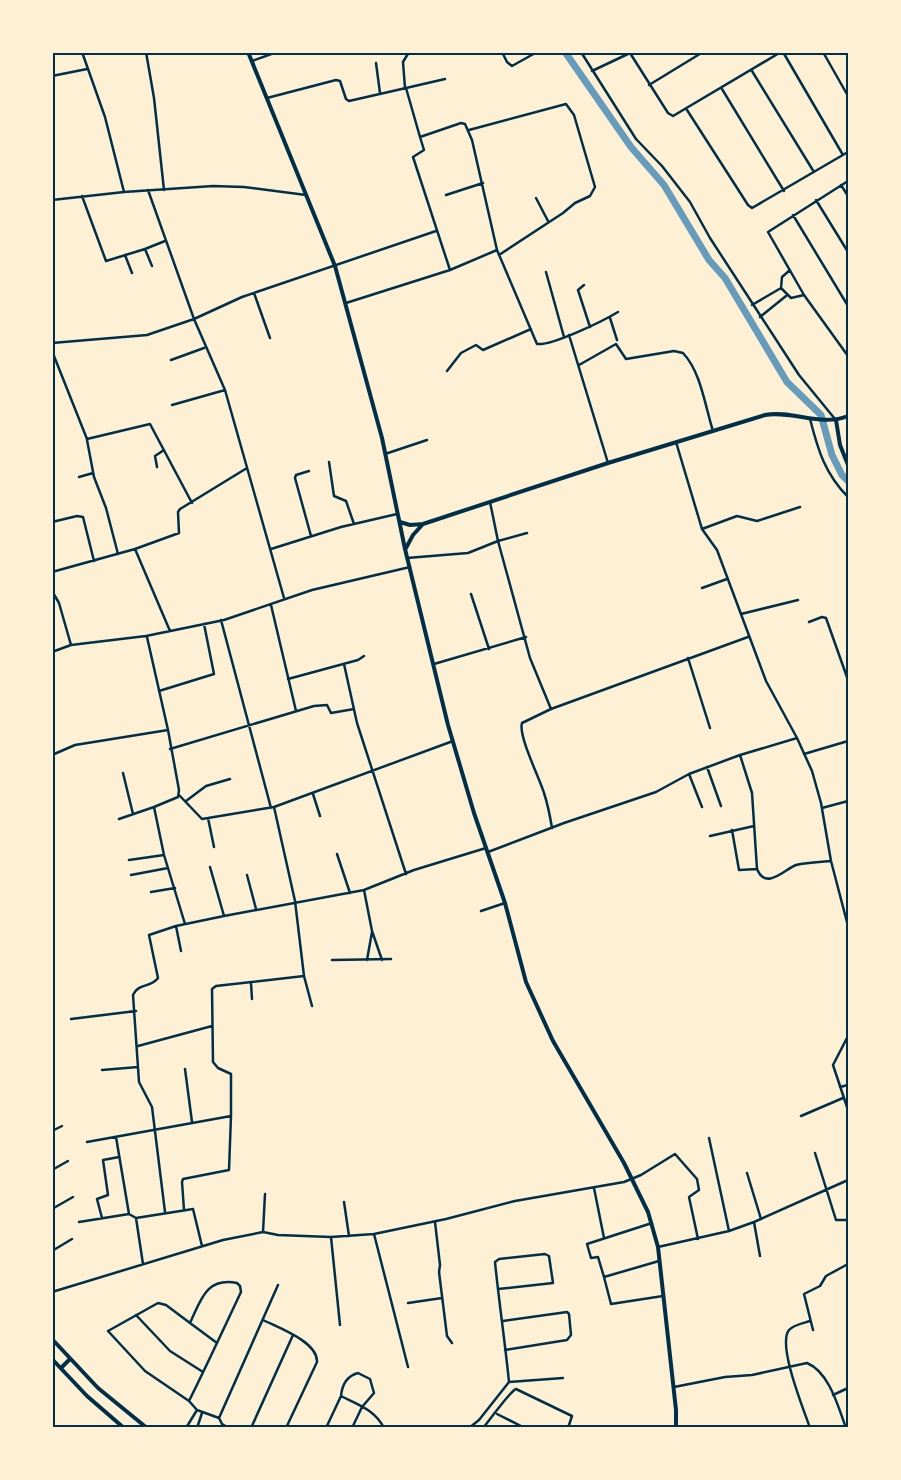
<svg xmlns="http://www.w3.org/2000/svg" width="901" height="1480" viewBox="0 0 901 1480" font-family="Manrope,sans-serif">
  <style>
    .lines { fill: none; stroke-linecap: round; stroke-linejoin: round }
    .canal { stroke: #669bbc; stroke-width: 7 }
    .minor { stroke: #003049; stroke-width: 2.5 }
    .tertiary { stroke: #003049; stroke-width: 4 }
    .secondary { stroke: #003049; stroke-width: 4 }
    .neatline { fill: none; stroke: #003049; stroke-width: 2 }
  </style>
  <rect width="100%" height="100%" fill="#fdf0d5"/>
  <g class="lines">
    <path class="canal" d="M565,52L631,147L664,185L709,260L725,278L787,382L821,415L832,455L842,475L848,481"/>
    <path class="minor" d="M82,52L105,117L124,192
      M146,52L154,98L164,190
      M502,52L507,62L512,66L537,52
      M581,52L636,139L662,166L690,202L710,238L799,375L835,419
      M783,52L843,155
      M823,52L848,96
      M147,54L158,52
      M252,61L277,52
      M376,63L380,93
      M592,71L630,53L668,113L673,116L781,52
      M752,71L814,172
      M52,76L87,69
      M649,85L703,52
      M405,88L403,62L409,52
      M406,88L445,79
      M722,89L784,191
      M267,98L336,80L340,81L346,99L349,101L406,88L420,137L461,123L465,124L472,140L497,250L537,344C552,346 603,321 618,312
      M687,110L748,205L752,208L848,152
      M469,130L566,104L574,115L595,187L590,196L575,203L563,213L499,255
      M420,137L424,150L413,157L450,270
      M848,181L768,232L804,295L848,356
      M841,185L848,196
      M148,190L194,319L225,390L284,598
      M446,195L483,183
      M82,196L106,261L145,249L165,241
      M536,198L548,221
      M52,200L124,192L213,186L244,187L306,195
      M816,200L848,252
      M793,215L848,306
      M145,249L152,266
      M125,255L132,273
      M790,270L782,277L781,288L791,298L804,295
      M546,272L564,337
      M584,285L578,290L590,327
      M254,293L270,338
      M346,303L450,270L497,250
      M752,305L781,288
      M760,317L786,296
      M610,318L617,340
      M569,335L608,463
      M52,343L147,335L194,319L242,297L436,231
      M52,351L87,439L150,424L192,503
      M171,360L204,348
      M579,365L616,344L626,359L674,351L683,353C701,372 705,406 713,431
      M447,371L461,353L476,345L483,350L531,329
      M172,405L225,390
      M810,419C818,450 825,474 848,497
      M87,440L94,477L106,508L118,554
      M676,442L702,529L717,550L766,681L797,738L812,771L821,803L831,861L848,926
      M385,454L427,440
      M329,462L334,496L346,501L354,524
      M157,467L155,456L164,450
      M309,471L296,475L295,478L311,536
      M79,477L93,473
      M52,522L77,516L83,517L94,561
      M702,529L737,516L757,521L800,507
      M527,533L498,541L530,658L551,709
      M135,549L170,631
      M271,549L341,527L397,514
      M407,558L468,553L498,541L490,502
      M52,572L135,549L179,533L178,512L180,509L247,468
      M702,588L727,579
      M52,591L59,603L71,645
      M471,594L489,649
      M271,605L296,711
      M741,614L798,600
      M221,620L271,808
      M809,622L822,617L826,618L848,680
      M147,637L168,730L179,790L178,797L154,807L164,855L185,924
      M52,652L71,645L146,636L224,620L312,590L410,567
      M688,658L710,728
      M344,664L357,723L406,874
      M434,664L526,637
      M288,679L358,660L364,656
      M159,691L214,674L204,624
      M170,749L314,706L327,705L331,713L354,709
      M804,754L848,741
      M52,755L75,745L168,730
      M707,767L721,806
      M123,773L133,814
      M689,774L702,807
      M313,794L320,816
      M179,795L202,819L274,807L453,741
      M186,801L206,786L230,779
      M274,807L295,901L304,976L312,1006
      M822,808L848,801
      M208,818L214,847
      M119,819L154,807
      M552,828C550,816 548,805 544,793C540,779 518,736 522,723L551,709L748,637
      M732,830L739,870L757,869L752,793L740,755
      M710,836L754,826
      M488,852L564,823L656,792L689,774L740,755L797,738
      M337,854L350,893
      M129,860L164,855
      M210,867L224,916
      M757,869C766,891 785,869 796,865C807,862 820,862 831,861
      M131,875L168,868
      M247,875L256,909
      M364,890L372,931L382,960
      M151,892L175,888
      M481,911L505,903
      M176,926L181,951
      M332,960L391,959
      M367,960L372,932
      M251,983L252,999
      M71,1019L136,1011
      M848,1036L833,1065L848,1110
      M138,1046L212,1026
      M185,1069L192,1122
      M102,1070L138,1067
      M840,1087L848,1085
      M231,1116V1074L218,1068L213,1062L212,989L216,986L304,976
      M801,1116L843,1098
      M52,1131L62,1126
      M116,1137L129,1214L136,1218L143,1264
      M709,1138L729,1231
      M87,1142L231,1116L229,1170L183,1179L182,1182L184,1210
      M815,1153L836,1220H848
      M52,1170L68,1161
      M747,1173L761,1219
      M594,1188L604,1238
      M344,1202L349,1236
      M52,1209L73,1197
      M165,1212L152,1107L139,1082L133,995C138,983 151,988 158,978L149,935L176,926L224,916L364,890L414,870L486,848
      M102,1218L97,1199L108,1195L103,1160L119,1157
      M136,1218L193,1209L202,1246
      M79,1222L129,1214
      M435,1222L440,1265L439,1272L447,1336L452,1343
      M754,1222L760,1256
      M263,1232L265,1194
      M374,1234L408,1367
      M331,1237L340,1325
      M658,1247L729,1231L754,1222L848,1180
      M52,1251L72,1239
      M659,1261L604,1277L611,1304L663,1296
      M604,1277L598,1257L591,1258L587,1244L652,1223
      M52,1292L223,1240L263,1232L278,1235L331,1237L374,1234L446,1219L515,1201L624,1182L641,1175L675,1154L697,1179L699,1190L689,1197L698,1239
      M408,1303L442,1298
      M136,1315L170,1351L203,1372
      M263,1320C279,1328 318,1342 317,1362L286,1428
      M503,1321L567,1312L569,1314L571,1335L567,1340L505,1350
      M813,1330L804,1294L820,1286L826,1276L848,1264
      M217,1343L190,1323C201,1300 206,1277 237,1283L240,1286L241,1292C224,1328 207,1365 189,1401L197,1410L219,1418
      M509,1382L563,1378
      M674,1387L725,1377L752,1375L807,1363C829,1372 838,1406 846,1428
      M833,1395L848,1388
      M189,1401L145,1371L108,1331L158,1303L166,1305L190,1323
      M497,1414L525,1428
      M186,1428L197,1410
      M197,1428L202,1413
      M229,1428L222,1424L219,1418L278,1285
      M251,1428L293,1335
      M326,1428L341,1396
      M352,1428L362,1407L374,1393L370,1379L358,1373C347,1376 342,1385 341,1396C359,1405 375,1410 384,1428
      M469,1428L479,1420L509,1382C505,1342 499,1302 495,1262L499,1259L545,1254L549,1256L553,1283L498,1289
      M483,1428C490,1420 510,1391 516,1389L572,1416L568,1428
      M810,1428C804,1410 777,1345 789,1330C793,1325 804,1323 810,1321"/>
    <path class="tertiary" d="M836,420L840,445L848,465
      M52,1339L98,1388L147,1428
      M52,1359L87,1396L124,1428
      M61,1368L70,1359"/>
    <path class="secondary" d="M248,52L335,266L382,438L405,549L448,725L474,813L505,903L526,982L553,1041L624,1163L648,1212L658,1247L676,1410V1428
      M400,522L410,525L423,524L608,463L765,415C792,410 822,427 848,416
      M406,548L413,535L423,524"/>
  </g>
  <rect width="901" height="1480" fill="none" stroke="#fdf0d5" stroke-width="108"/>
  <rect x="54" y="54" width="793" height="1372" class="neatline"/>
</svg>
